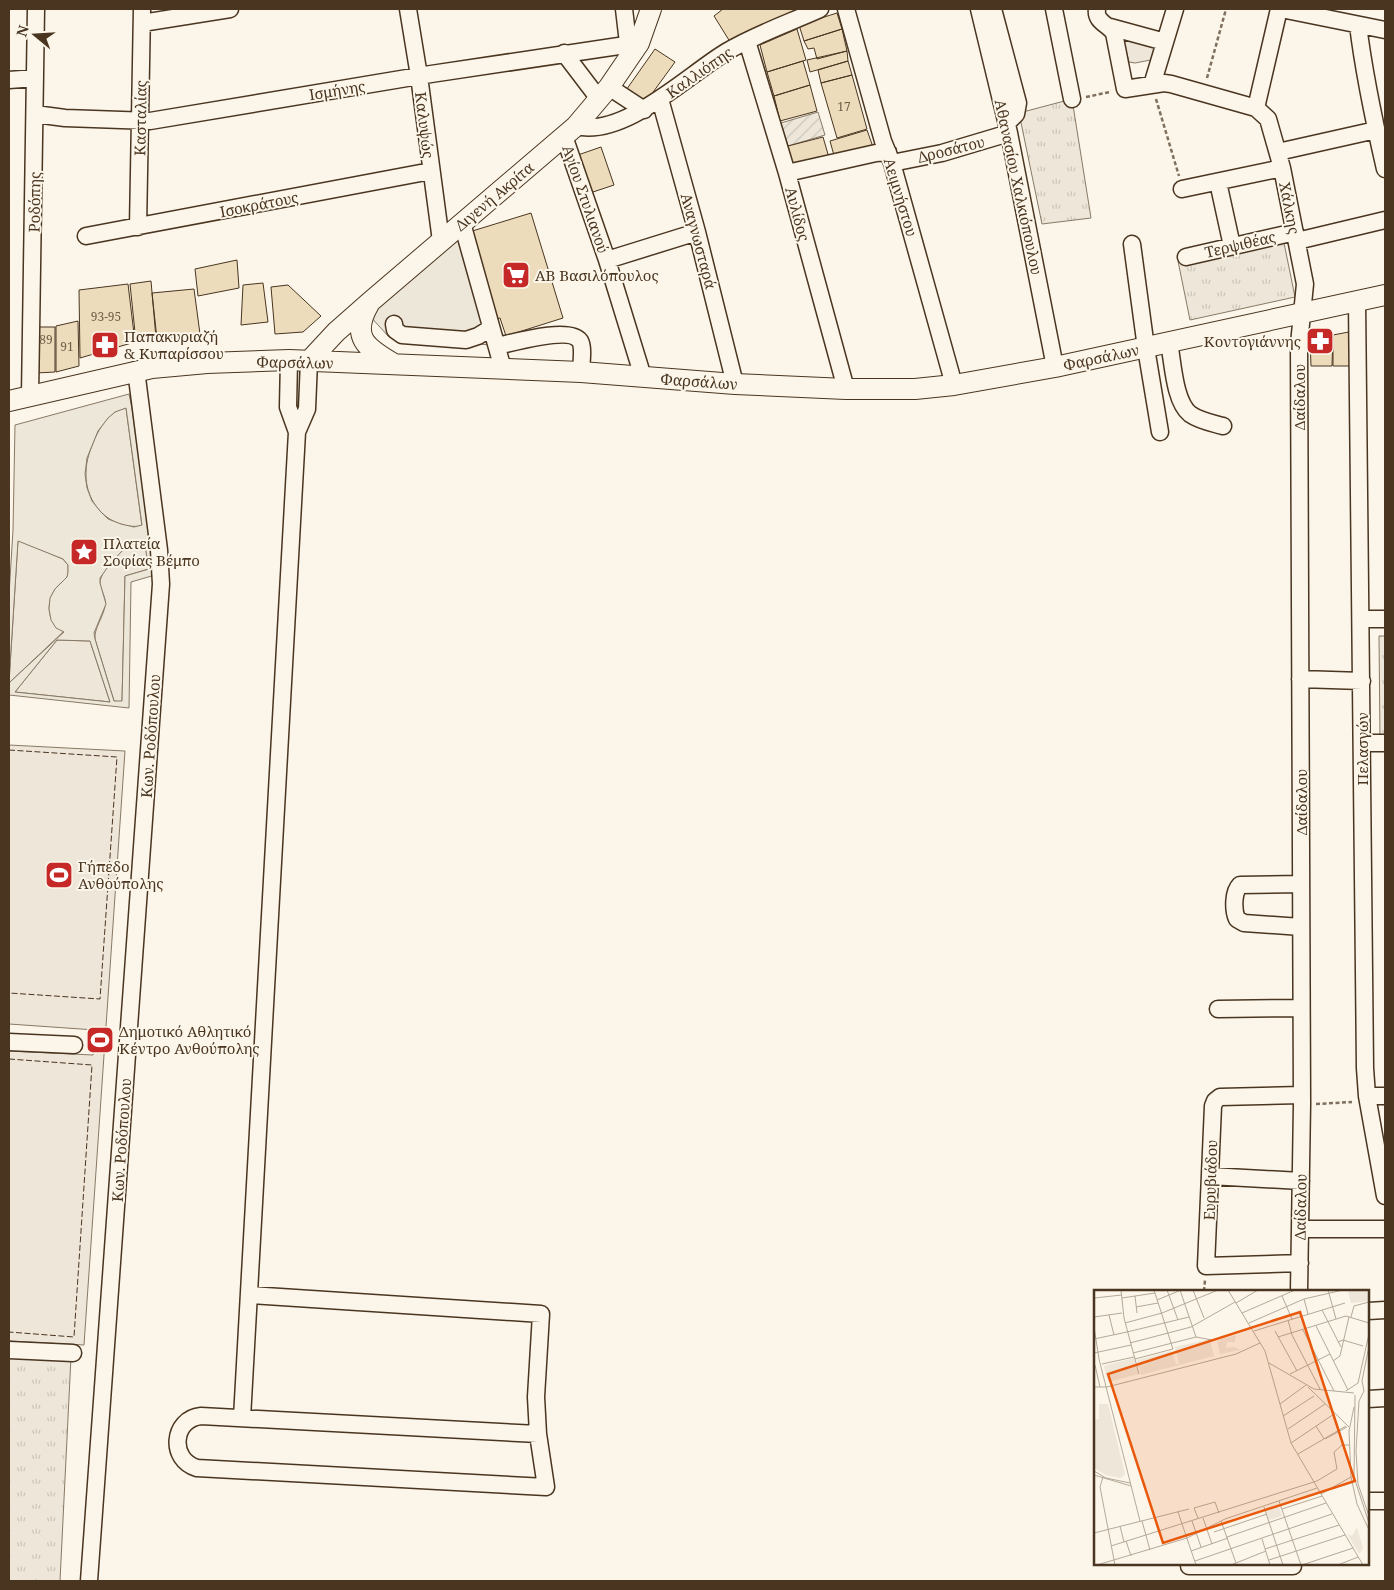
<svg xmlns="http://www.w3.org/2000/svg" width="1394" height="1590" viewBox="0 0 1394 1590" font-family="'Noto Serif',serif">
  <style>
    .grass { fill: #ede6d9; stroke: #887966 }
    .park { fill: url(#park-tufts); stroke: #887966 }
    .garden { fill: url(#garden-furrows); stroke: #887966 }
    .parking { fill: #ede7d9; stroke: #887966; fill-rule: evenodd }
    .building { fill: #ecdcbc; stroke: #4a3520 }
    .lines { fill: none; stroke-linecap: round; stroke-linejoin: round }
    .minor-casing { stroke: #4a3520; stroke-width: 19 }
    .major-casing { stroke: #4a3520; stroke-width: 22 }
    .path { stroke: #7f6f5c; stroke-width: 2.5; stroke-dasharray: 4 2.5; stroke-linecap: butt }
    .minor { stroke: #fbf6e9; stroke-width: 16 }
    .major { stroke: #fbf6e9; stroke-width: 20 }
    .fence { stroke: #4a3520; stroke-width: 1; stroke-dasharray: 6 2.5; stroke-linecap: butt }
    .labels { text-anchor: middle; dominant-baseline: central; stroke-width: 4; stroke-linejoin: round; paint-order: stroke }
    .number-label { font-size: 12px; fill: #725f47 }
    .street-label { font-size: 15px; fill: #4a3520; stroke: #fbf6e9 }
    .poi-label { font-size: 15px; fill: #4a3520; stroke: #fbf6e9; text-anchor: start }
    .inset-road { fill: none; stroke: #b4a999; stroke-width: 1 }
    .view { fill: #e8590c; fill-opacity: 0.15; stroke: #e8590c; stroke-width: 2.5 }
    .inset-edge { fill: none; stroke: #4a3520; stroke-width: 2.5 }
  </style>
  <defs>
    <pattern id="park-tufts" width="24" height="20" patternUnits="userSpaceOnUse" patternTransform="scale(1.25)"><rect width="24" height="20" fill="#ede6d9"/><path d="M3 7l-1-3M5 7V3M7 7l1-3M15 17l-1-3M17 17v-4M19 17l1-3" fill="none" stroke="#cdc6ba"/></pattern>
    <pattern id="garden-furrows" width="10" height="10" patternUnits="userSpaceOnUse" patternTransform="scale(1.25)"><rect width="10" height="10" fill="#ede6d9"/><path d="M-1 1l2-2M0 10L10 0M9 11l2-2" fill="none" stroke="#cdc6ba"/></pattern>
  </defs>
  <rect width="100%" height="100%" fill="#fbf6e9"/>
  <path class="grass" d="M1125,39L1156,47V59L1135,63L1129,62L1124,43Z
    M126,408L142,526C110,530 85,504 86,473C86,459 91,448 96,436C100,428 107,417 115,412C118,410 122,409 126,408Z
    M145,539L149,569L125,576L122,702L114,701L95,639C94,628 103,618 105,606C107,599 101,591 100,584C99,573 118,553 127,547C132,544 139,542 145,539Z
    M18,540L63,559L68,565C68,569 69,573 67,577C64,581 59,584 56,588C45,603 47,623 64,631L9,683Z
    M57,640L90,641L110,702L15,692Z
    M9,745L125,751L84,1345L9,1341V1051L93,1055L95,1030L9,1024Z"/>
  <path class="park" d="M1072,99L1091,218L1042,224L1019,113Z
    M1283,238L1295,297L1190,320L1178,261Z
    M1379,636H1385V739H1380Z
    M9,1354L71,1357L60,1581H9Z"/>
  <path class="garden" d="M818,112L825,135L788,146L781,123Z"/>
  <path class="parking" d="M463,234L504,346L389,337L368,314Z
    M129,394L132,408L155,575L131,582L129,708L9,695V683L64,632L56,628L51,620L49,609L50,598L55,589L67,577L68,572V565L63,559L18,541L9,680V595L13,530L15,425ZM126,408L142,525L134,527L121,524L108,519L100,511L92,501L87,488L85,474L87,458L98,431L108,418L115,412ZM144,540L149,569L125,576L122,701H114L95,639L94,633L106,604L100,583V578L110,564L123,550L128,546ZM57,640L90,641L110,702L15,692Z"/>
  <path class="building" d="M723,9H798L732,45L714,16Z
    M837,13L842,29L804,41L799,25Z
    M797,29L806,60L767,72L760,45Z
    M842,29L847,51L817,59L814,48L808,49L804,41Z
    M655,49L675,62L643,106L624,93Z
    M847,51L848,61L810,72L807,60Z
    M803,61L810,85L774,96L767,72Z
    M848,61L852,75L821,83L818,70Z
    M852,75L867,129L837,138L821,83Z
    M810,85L817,111L780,121L774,96Z
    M867,130L873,147L835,159L830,141Z
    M823,137L830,161L794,170L788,146Z
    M601,147L614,185L587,194L575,156Z
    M531,213L563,318L506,336L500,318L495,319L469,232Z
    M237,260L239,288L198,296L195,269Z
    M151,281L156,338L136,342L130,284Z
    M263,283L268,322L241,325L243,285Z
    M128,284L135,342L80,358L79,290Z
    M288,285L321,316L303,332L275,334L271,287Z
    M194,289L200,334L157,339L152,293Z
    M78,321L79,366L56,372V326Z
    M36,327H55V372L36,373Z
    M1354,331V366H1333V335Z
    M1333,335L1332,366H1311L1310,339Z"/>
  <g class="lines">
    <defs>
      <path id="minor" d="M408,9L419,76L441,241
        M624,9L628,43
        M846,9L883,141L892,163L954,385
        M979,9L1009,133L1055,367
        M993,9L1018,103L1016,114L1007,123
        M1054,9L1072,99
        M1097,9C1095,22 1108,24 1114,33L1125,89L1164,83L1171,84L1256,108L1268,119L1282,168L1305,284L1299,344L1302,1104L1299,1291
        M1281,9L1385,30
        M142,23L230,9
        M1358,25C1364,74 1374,121 1385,169
        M1110,27L1165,42
        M747,41L787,173L846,389
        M564,53L599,99
        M9,80L35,78
        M1152,85L1175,9
        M609,87L644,110
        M660,99L697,232L735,384
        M1256,108L1279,9
        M35,114L65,118L150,121L431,74L639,43
        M576,126C624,138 688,75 726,52C756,34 789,23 820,9
        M564,136L607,260L643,377
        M1278,152L1376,130
        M892,163L942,153L1009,133
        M787,173L876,153L888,152
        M1218,182L1232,246
        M1182,189L1282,168
        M462,223L503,369
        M138,227L142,9
        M86,236L431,171
        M1297,241L1385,220
        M1132,244L1146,348L1160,432
        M1186,257L1295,232
        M607,260L697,232
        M1357,301L1365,1068L1367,1096L1385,1196
        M394,324L395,330L402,335L466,340L478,336L491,328
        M1169,343C1173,362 1174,401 1190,414C1200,421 1212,423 1223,426
        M497,346C512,343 570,326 580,341C584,348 581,364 581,372
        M289,360L288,407L297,432
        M30,396L36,9
        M1362,619H1385
        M1300,679L1362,681
        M1362,743H1385
        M1301,884L1240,885C1233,892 1233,910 1237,919L1244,923L1301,927
        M1218,1009L1301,1008
        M9,1042L74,1045
        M1367,1096H1385
        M1210,1176L1301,1181
        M1300,1229H1385
        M1300,1263L1206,1266L1213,1106L1215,1101L1220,1097L1301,1095
        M249,1295L541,1314L536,1397L538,1434L546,1487L197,1468C169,1460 172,1419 201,1416L538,1434
        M1368,1311L1385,1310
        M9,1350L73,1353
        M1368,1399L1385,1398
        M242,1418L297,432L307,409L309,361
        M1368,1501H1385
        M1189,1566H1293
        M89,1581L161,584L159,550L136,370"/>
      <path id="major" d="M369,304C350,337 366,348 394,364
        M309,361L336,332L370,302L576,126L609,87L639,43L651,9
        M9,401L152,368L207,363L289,360L581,372L735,384L846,389H915L954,385L1055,367L1385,295"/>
    </defs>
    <use href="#minor" class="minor-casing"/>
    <use href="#major" class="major-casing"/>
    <path class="path" d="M1207,78L1226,9
      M1086,97L1110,92
      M1156,99L1179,176
      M1316,1104L1352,1102
      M1204,1291L1205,1280"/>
    <use href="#minor" class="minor"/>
    <use href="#major" class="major"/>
    <path class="fence" d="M9,750L117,757L100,999L9,993
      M9,1059L92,1065L74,1337L9,1332"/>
  </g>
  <defs>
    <symbol id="supermarket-square" viewBox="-11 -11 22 22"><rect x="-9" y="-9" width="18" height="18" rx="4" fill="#c62828" stroke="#fbf6e9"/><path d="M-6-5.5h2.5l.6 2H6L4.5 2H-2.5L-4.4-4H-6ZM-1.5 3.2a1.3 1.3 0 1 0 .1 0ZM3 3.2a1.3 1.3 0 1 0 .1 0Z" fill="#fff"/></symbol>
    <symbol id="pharmacy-square" viewBox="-11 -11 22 22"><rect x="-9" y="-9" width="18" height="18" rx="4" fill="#c62828" stroke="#fbf6e9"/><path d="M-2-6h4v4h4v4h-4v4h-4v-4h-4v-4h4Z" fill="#fff"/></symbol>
    <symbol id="sight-square" viewBox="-11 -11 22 22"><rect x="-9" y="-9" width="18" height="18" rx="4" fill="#c62828" stroke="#fbf6e9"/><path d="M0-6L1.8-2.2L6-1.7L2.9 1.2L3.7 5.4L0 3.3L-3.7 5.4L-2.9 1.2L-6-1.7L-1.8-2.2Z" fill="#fff"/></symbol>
    <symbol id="stadium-square" viewBox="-11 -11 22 22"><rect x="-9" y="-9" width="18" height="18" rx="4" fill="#c62828" stroke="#fbf6e9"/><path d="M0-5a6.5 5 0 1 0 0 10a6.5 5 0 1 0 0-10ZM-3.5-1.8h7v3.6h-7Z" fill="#fff"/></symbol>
  </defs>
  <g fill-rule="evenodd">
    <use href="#supermarket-square" x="500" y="259" width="32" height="32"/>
    <use href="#pharmacy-square" x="1304" y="325" width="32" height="32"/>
    <use href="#pharmacy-square" x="89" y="329" width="32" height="32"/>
    <use href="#sight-square" x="68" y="536" width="32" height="32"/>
    <use href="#stadium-square" x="43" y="859" width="32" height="32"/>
    <use href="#stadium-square" x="84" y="1024" width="32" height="32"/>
  </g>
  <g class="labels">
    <g class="number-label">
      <text x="844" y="106">17</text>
      <text x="106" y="316">93-95</text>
      <text x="46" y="339">89</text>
      <text x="67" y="346">91</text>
    </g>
    <g class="street-label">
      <text transform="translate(699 72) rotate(-35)">Καλλιόπης</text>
      <text transform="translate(337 90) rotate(-9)">Ισμήνης</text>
      <text transform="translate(140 118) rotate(-89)">Κασταλίας</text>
      <text transform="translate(425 125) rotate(83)">Καλυψώς</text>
      <text transform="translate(951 149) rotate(-14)">Δροσάτου</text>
      <text transform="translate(1019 187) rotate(78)">Αθανασίου Χαλκιόπουλου</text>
      <text transform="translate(494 196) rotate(-40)">Διγενή Ακρίτα</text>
      <text transform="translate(901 197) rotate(73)">Αειμνήστου</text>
      <text transform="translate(586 199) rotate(71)">Αγίου Στυλιανού</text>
      <text transform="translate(34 202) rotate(-89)">Ροδόπης</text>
      <text transform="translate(259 204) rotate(-11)">Ισοκράτους</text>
      <text transform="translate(1290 208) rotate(79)">Χάλκης</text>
      <text transform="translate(798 214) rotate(75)">Αυλίδος</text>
      <text transform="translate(699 241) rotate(75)">Αναγνωσταρά</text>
      <text transform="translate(1240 244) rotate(-13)">Τερψιθέας</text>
      <text transform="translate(1101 357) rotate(-12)">Φαρσάλων</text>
      <text transform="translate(295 362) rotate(1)">Φαρσάλων</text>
      <text transform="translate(699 381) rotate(4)">Φαρσάλων</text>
      <text transform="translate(1299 397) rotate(-90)">Δαίδαλου</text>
      <text transform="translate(150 736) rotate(-86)">Κων. Ροδόπουλου</text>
      <text transform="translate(1362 749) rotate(-90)">Πελασγών</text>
      <text transform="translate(1301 802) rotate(-90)">Δαίδαλου</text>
      <text transform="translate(121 1140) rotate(-86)">Κων. Ροδόπουλου</text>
      <text transform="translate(1210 1180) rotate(-88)">Ευρυβιάδου</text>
      <text transform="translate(1300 1207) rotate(-89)">Δαίδαλου</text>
    </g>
    <g class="poi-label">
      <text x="535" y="275">ΑΒ Βασιλόπουλος</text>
      <text x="124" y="336">Παπακυριαζή<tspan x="124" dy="17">&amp; Κυπαρίσσου</tspan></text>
      <text x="1301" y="341" text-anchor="end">Κοντογιάννης</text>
      <text x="103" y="543">Πλατεία<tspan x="103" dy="17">Σοφίας Βέμπο</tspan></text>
      <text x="78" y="866">Γήπεδο<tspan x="78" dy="17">Ανθούπολης</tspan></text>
      <text x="119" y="1031">Δημοτικό Αθλητικό<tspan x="119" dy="17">Κέντρο Ανθούπολης</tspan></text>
    </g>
  </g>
  <g transform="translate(1094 1290)">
    <rect width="275" height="275" fill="#fbf6e9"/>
    <path d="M142,45L141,52H133L132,58L140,57L147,60L126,64L123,51L128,52L124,50ZM116,49L120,66L47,85L43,70L78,61L82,74H85L81,57ZM5,114H14L31,184L27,188L12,185L0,178V130L5,129Z" fill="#ede6d9"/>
    <path d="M263,237L269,258L265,264L253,244L258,246Z" fill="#ede6d9"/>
    <path d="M273,0L275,11L257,13L254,1ZM40,68L45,84L14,92L10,76ZM184,214L188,226L175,230L171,218Z" fill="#ede6d9"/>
    <path class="inset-road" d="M27,0L30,28L45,84M73,0L84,30M86,0L102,47M99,0L110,28M134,0L171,61L197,153L269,275M234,0L242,29M41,6L43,23M188,6L198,29M0,8L28,5M28,8L61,3M210,9L214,24M63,10L87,0M142,13L164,0M42,17L64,13M228,20L247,57M148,23L201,0M15,25L20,45M0,27L28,23M257,27L260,16L275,12M194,30L198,45L226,99M31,33L68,23L124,0M155,33L210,9L249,0M222,36L254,100M0,37L5,69L46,231M209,40L240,101M160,41L251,13M181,41L203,81M33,42L95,27M184,47L252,26L275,33M0,49L33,42M244,52L249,50L269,56M36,53L97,37L141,12M275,56L268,91L270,101L265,111L262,161L264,194L275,226M0,63L37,55M39,63L102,47L118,50L158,38M41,69L79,59L60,0M239,71L246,66L255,27M175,73L220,99L260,103M8,74L40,67M1,75L6,97M196,84L236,64M0,97H13L142,64L166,53M214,97L255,137M252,101L264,93L275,44M261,105L260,187L275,233M186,114L212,95M260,117L255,141L257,187L263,214L275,240M189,126L220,106M222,136L230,149M194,139L231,114M231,149L253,137M197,153L240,124M204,164L252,136M0,181L12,188L36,193M0,185L37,196M9,187L6,197L21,275M227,204L257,187M185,211L207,275M170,217L189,275M188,219L228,206M84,222L102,275M104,228L100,218L121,212L125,223M109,228L118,254M48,231L56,260M98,231L107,257M127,231L142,273M26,236L30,252M120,242L173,224M0,243L95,219M133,247L232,213M168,249L176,275M32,251L37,266M17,256L223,191L243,179L240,162L248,155H255M171,259L245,235M97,261L134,248M175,270L251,245M101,271L238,224M3,275L93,248L131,229L223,198M137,275L172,261M208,275L259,258M244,275L264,267"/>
    <path class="view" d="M206,22L261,191L69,253L14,84Z"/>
    <rect width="275" height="275" class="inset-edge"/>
  </g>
  <rect width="1394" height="1590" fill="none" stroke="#4a3520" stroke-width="20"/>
  <g transform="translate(35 35) rotate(288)" stroke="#fbf6e9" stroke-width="4" paint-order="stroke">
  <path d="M0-4L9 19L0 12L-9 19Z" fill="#4a3520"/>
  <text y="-8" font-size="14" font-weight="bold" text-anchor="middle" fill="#4a3520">N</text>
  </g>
</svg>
